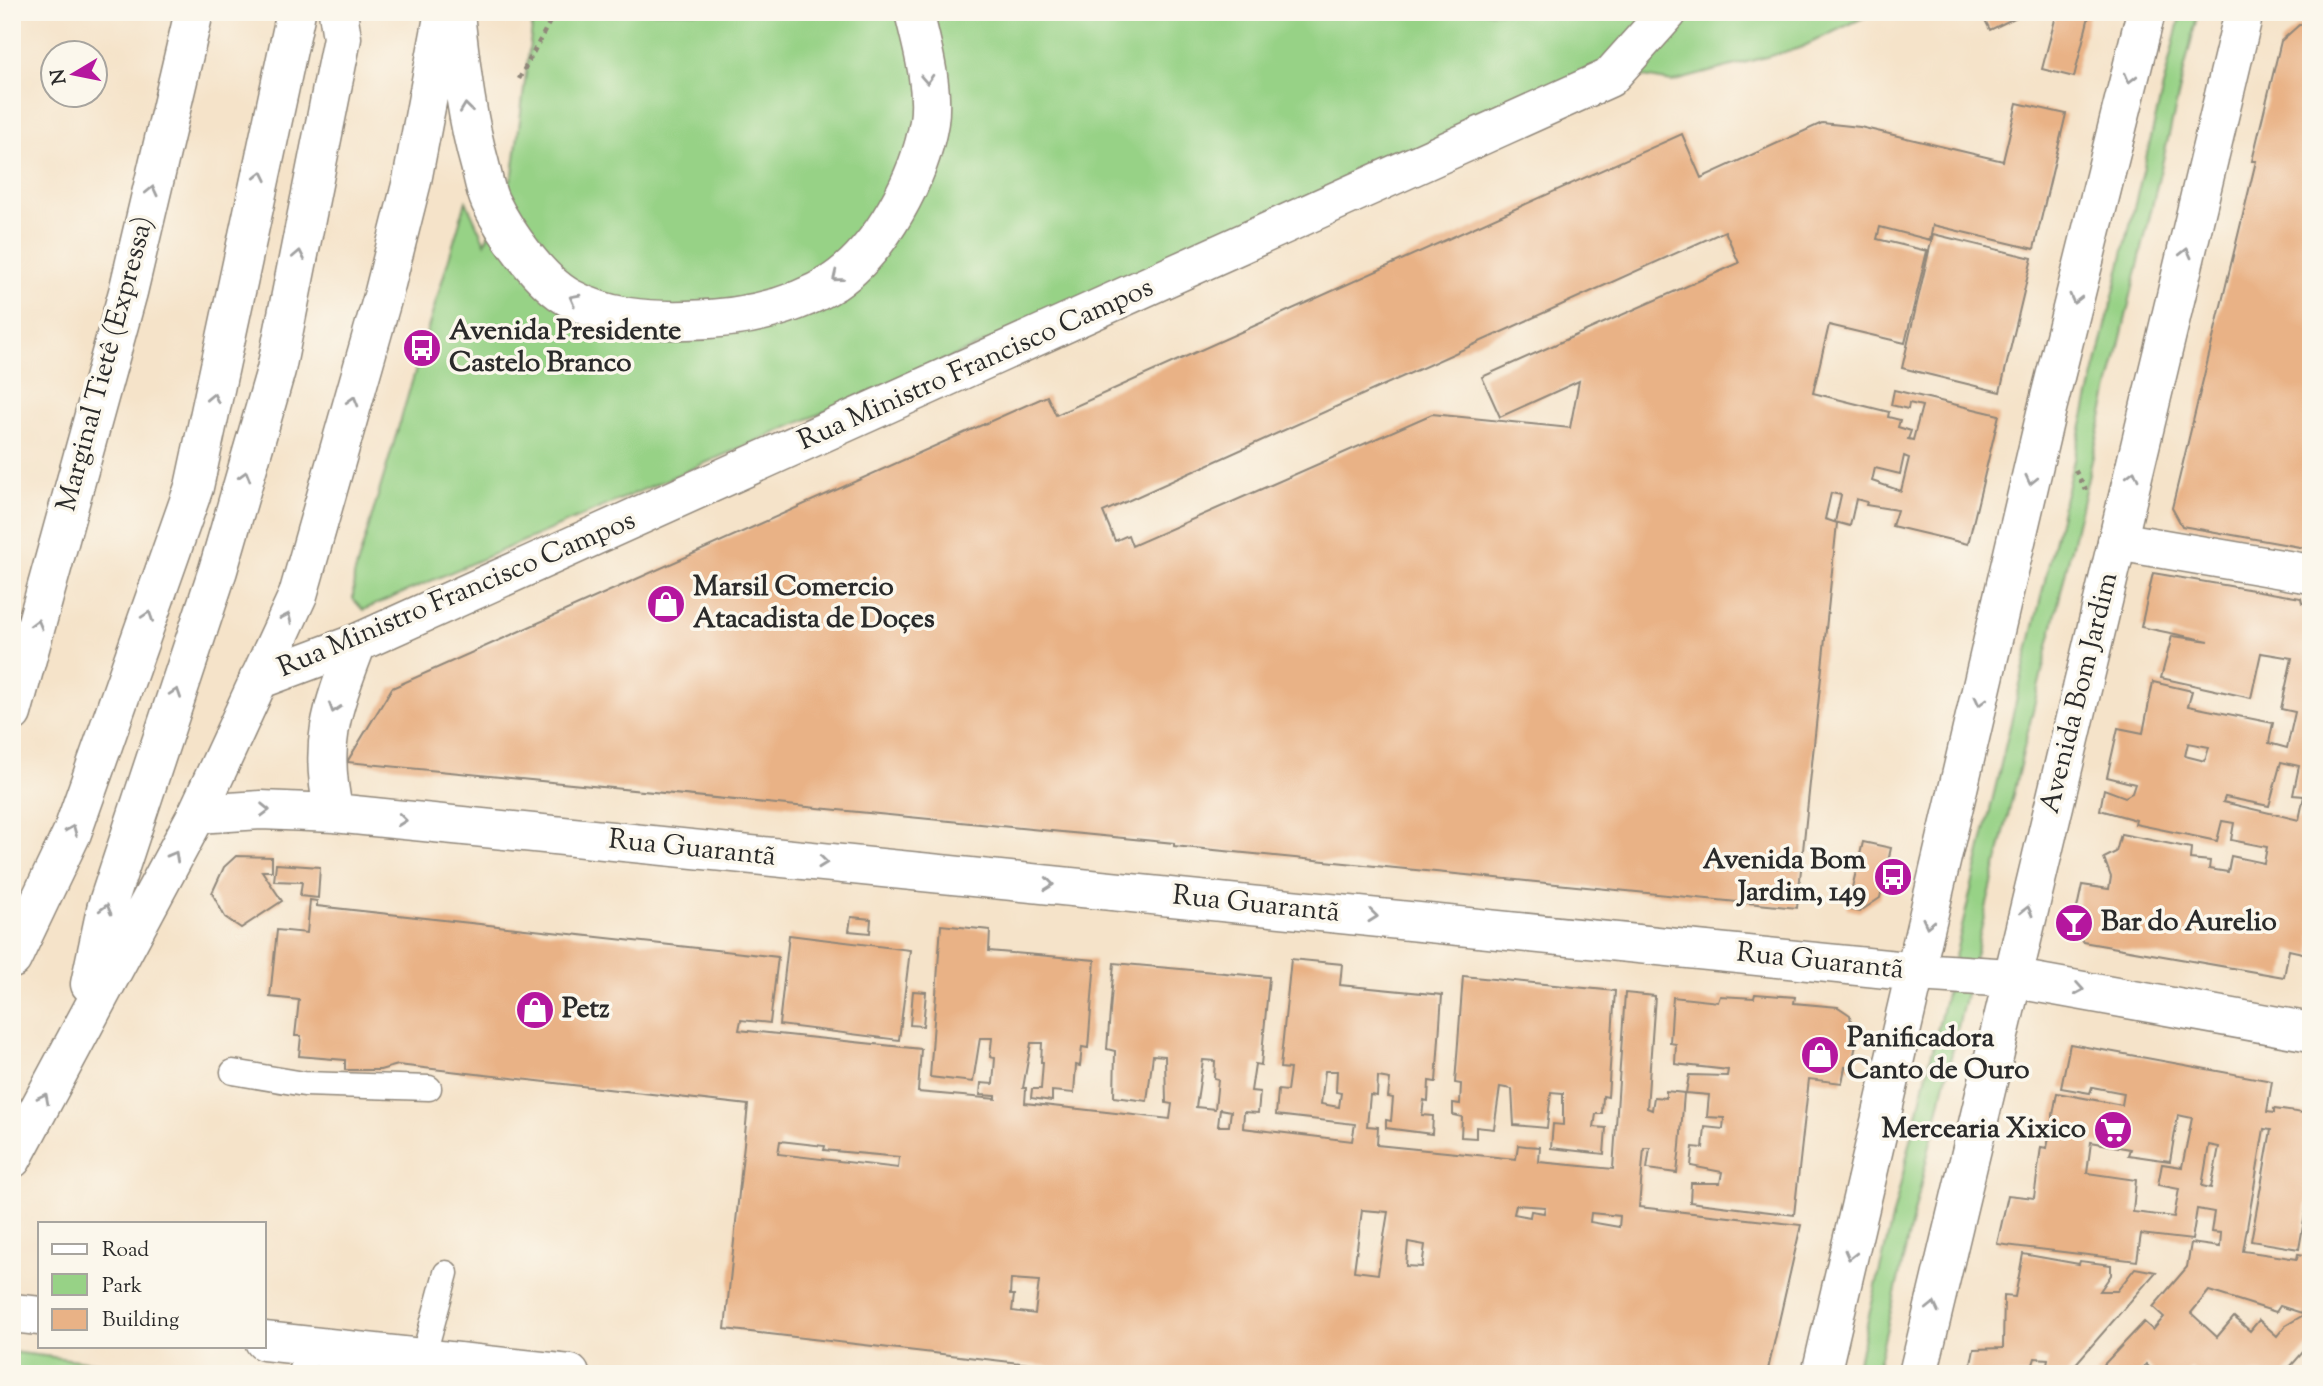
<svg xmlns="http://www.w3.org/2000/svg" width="2323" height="1386" viewBox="0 0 2323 1386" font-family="'Sorts Mill Goudy',serif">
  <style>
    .green { fill: #97d286; stroke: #617e58; stroke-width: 2 }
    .building { fill: #e9b286; fill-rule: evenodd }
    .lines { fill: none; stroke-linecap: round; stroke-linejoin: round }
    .lane-casing { stroke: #90877a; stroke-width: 27 }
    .street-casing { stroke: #90877a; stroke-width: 41 }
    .secondary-casing { stroke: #90877a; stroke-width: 41 }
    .highway-casing { stroke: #90877a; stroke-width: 41 }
    .path { stroke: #90877a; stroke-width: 4.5; stroke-dasharray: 5 5; stroke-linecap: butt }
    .lane { stroke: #fff; stroke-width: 24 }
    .street { stroke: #fff; stroke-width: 38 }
    .secondary { stroke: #fff; stroke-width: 38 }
    .highway { stroke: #fff; stroke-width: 38 }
    .oneway { stroke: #a0a0a0 }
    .labels { text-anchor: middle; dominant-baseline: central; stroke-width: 7; stroke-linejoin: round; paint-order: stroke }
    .poi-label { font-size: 28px; font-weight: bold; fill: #2b2b2b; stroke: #fbf7ec; text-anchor: start }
    .street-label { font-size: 28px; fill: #2b2b2b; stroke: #fbf7ec }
  </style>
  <rect width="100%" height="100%" fill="#fbf7ec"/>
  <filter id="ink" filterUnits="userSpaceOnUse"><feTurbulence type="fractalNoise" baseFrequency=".0143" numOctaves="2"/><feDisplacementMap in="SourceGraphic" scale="14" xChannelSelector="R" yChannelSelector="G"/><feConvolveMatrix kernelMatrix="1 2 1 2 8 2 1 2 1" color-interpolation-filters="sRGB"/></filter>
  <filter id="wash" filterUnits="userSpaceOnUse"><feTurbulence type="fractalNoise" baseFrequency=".00686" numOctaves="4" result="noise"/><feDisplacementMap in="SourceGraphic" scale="28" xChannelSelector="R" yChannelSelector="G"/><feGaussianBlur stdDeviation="1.57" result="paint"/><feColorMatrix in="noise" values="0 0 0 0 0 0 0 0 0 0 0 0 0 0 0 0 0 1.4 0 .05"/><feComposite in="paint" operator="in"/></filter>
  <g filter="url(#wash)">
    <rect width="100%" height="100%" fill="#f5e3c9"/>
    <path class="green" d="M534,12H1875L1800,48L1672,82L1616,72L363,610L353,599L354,576L466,201L485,243L513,174Z
      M2181,12H2198L1876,1374H1855Z
      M12,1352L191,1374H12Z"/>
    <g id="blocks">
      <path class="building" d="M1981,12H2027L1990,30Z
        M2057,12H2090L2074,77L2042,69Z
        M2311,24V549L2182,526L2172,508L2256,161H2252L2281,41L2299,25Z
        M2017,103L2066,114L2034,249L1933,225L1930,240L1880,227L1877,239L1927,251L1905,343L1829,325L1813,393L1889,412L1888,417L1900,420L1898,427L1911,431L1908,439L1913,440L1922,406L1909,403L1908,409L1891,405L1894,390L1999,415L1968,544L1892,526L1897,510L1866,505L1867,502L1856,499L1850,526L1835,522L1841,495L1831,493L1825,519L1837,523L1797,908L1174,846V843L347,762L392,688L1047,396L1056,415L1682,134L1701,178L1822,123L1860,127L2003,161ZM1725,231L1739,263L1482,377L1500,417L1579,381L1570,428L1432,414L1132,546L1128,535L1115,541L1103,512ZM1904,456L1909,458L1901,491L1872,481L1875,468L1900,474Z
        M1933,234L2032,258L2000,392L1902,368Z
        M2153,573L2301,598L2302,603L2311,605V955L2289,950L2284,977L2083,942L2073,927L2082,885L2109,889L2111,877L2104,858L2116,852L2121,834L2191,848L2190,859L2210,861L2209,869L2228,872L2231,856L2264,863L2267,847L2231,840L2234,823L2222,821L2217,841L2135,824L2136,820L2100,810L2104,789L2125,797L2132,793L2135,784L2107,777L2118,728L2143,733L2153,682L2192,691L2188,706L2273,723L2269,743L2287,748L2295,712L2281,709L2292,658L2261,653L2251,698L2161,678L2172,636L2209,641L2141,627ZM2188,743L2209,747L2205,761L2185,756ZM2281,762L2299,766L2293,795L2304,796L2299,820L2223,802L2225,797L2269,806Z
        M1863,842L1891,848L1880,898L1859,912L1847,909Z
        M236,856L272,857V871H262L282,901L241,928L225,917L212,893L224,867Z
        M276,864L320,867L318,898L300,896L302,882L274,881Z
        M310,900L317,901V906L778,957L770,1023L741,1020L739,1030L921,1049L918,1092L996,1099V1096L980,1095L981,1083L993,1084L995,1058L990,1057L992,1038H980L973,1082L930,1077L941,925L990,930L989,951L1095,960L1088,1048L1082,1047L1080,1066L1076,1065L1074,1093L1052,1091V1101L1031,1098L1032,1089H1041L1043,1062H1041L1042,1043H1031L1023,1088H1026L1025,1103L1170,1119L1172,1104L1166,1103L1165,1056L1153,1055L1147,1101L1114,1097L1115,1051L1107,1049L1114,963L1269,977L1261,1065L1255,1064L1251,1091L1260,1092L1258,1113L1244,1112L1243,1128L1352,1141L1355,1124L1276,1115L1278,1090L1287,1091L1290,1069L1280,1068L1291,959L1342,964L1340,985L1442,995L1436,1082L1429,1081L1428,1101L1424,1100L1422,1115L1433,1116L1432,1134L1386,1128V1120L1391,1121L1393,1098L1388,1097L1390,1079L1378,1077L1377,1096L1370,1095L1367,1126L1378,1127L1377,1145L1516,1159L1518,1145L1526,1146L1540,1147L1539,1162L1613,1169L1625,993L1655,996L1647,1108L1652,1110L1654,1097L1666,1098V1091L1684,1093L1680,1146L1677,1173L1647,1169L1650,1148H1644L1639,1207L1801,1225L1767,1374H1116L725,1329L748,1105L398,1065L380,1070H345V1060L299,1056L301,1036H295L299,1000L270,997L277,930L307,933ZM1203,1060L1215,1061L1214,1078L1218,1079L1215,1109L1196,1107ZM1325,1071H1337L1336,1092L1341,1093L1339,1107L1321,1104ZM1220,1109L1231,1111L1229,1126H1218ZM780,1141L825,1146L824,1150L899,1157L898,1168L778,1154ZM1516,1205L1545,1207L1544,1213L1531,1211L1530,1217L1514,1214ZM1362,1210L1388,1212L1378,1274L1354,1271ZM1591,1213L1620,1216L1619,1227L1590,1222ZM1408,1242L1425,1245L1422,1267L1406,1266ZM1011,1279L1039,1281L1035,1314L1012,1311L1014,1295H1010Z
        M851,917L871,919L870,933L849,931Z
        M789,935L910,950L899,1040L779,1025Z
        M1463,976L1615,991L1608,1097L1603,1096L1602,1114H1596L1594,1127L1606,1128L1604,1154L1551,1148L1553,1124L1563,1125V1093L1551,1092L1547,1128L1514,1125L1512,1089L1500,1087L1494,1129L1476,1127V1138L1461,1137L1462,1117L1453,1115V1103L1460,1104L1461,1084L1455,1083Z
        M913,991L926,992L923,1026L910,1025Z
        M1755,994L1795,997L1794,1003L1838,1007L1850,1015L1853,1035L1858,1036L1851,1068L1845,1067L1842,1083L1809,1079L1794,1215L1690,1202L1691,1183H1720L1722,1172L1691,1166L1693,1147L1703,1148L1705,1127L1723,1129L1724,1118L1707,1117L1709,1095L1686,1093L1689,1075L1727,1076L1728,1070L1675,1064L1676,1044L1670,1043L1673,997L1718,1002L1720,996L1754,998Z
        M2070,1044L2272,1081L2267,1112L2274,1113V1109L2311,1114V1181L2299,1249L2251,1241L2271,1130L2264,1129L2243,1251L2297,1259L2298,1254L2311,1256V1343L2284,1374H2198L2191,1368L2186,1374H2149L2153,1371L2146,1364L2138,1374H2095L2144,1322L2153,1330L2164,1317L2153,1307L2187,1267L2191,1243L2220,1247L2221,1233L2211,1232L2214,1212L2197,1209L2192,1240L2141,1234L2137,1261L1997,1244L2008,1195L2034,1198L2041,1147L2047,1148L2057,1093L2122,1105L2124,1093L2092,1087L2090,1093L2061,1088ZM2178,1115L2192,1118L2182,1167L2162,1164L2158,1185L2179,1189L2174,1217L2133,1212L2136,1180L2087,1173L2091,1142L2130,1149L2128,1155L2170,1161ZM2209,1145L2219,1147L2211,1188L2202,1186ZM2209,1291L2276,1312L2280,1306L2305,1314L2285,1326L2277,1336L2259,1320L2250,1331L2234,1317L2217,1337L2191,1313Z
        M2309,1213H2311V1236L2305,1235Z
        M2023,1254L2079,1264L2080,1261L2111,1265V1275L2100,1291H2117L2135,1268L2156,1272L2067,1374H2045L2048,1359L2035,1358L2030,1374H1969L1974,1349L2003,1348L2004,1296L2015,1297Z"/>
    </g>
  </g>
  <g filter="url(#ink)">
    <use href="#blocks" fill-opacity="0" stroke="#90877a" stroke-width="2"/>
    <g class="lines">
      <defs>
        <path id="lane" d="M233,1072L304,1084L429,1088
          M423,1358L446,1273
          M299,1374L311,1345"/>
        <path id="street" d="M2117,541L2311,574
          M258,680L357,643L1609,78L1668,12
          M2011,978L2311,1032
          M12,1313L40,1316
          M264,1341L570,1374"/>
        <path id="secondary" d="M334,813C318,743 332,709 357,643
          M197,814L261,810L334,813L1917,972L2011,978
          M1821,1374L2046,413L2146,12
          M1918,1374L2244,12"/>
        <path id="highway" d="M455,14C461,66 466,116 480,165C483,177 485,190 490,201C505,232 540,282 570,298C607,318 646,321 687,320C738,319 790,310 834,282C881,250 920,177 929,122C934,86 922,46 914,12
          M12,713L128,292L194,12
          M12,959L72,833L194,487L296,12
          M90,984L106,909L218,570L276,370L342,38L338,12
          M12,1159L197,814L298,595L383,296L412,181L444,12"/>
      </defs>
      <use href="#lane" class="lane-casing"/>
      <use href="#street" class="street-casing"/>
      <use href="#secondary" class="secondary-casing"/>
      <use href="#highway" class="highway-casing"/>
      <path class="path" d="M519,79L555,12
        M2075,470L2086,490"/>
      <use href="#lane" class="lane"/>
      <use href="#street" class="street"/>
      <use href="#secondary" class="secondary"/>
      <use href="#highway" class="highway"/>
    </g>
    <defs><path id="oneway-chevron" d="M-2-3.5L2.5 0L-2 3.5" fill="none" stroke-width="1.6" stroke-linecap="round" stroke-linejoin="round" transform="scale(1.75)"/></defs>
    <g class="oneway">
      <use href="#oneway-chevron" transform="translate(2130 78) rotate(104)"/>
      <use href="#oneway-chevron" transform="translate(927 79) rotate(87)"/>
      <use href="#oneway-chevron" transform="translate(466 108) rotate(-97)"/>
      <use href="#oneway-chevron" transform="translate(261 176) rotate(-78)"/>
      <use href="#oneway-chevron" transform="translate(152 191) rotate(-77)"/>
      <use href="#oneway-chevron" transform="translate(2186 253) rotate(-76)"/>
      <use href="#oneway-chevron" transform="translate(299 255) rotate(-79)"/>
      <use href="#oneway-chevron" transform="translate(837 277) rotate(141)"/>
      <use href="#oneway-chevron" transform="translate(574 299) rotate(-152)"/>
      <use href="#oneway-chevron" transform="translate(2075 299) rotate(104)"/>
      <use href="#oneway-chevron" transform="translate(213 398) rotate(-78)"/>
      <use href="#oneway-chevron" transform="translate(353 401) rotate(-74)"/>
      <use href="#oneway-chevron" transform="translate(2133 475) rotate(-76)"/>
      <use href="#oneway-chevron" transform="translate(245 476) rotate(-74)"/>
      <use href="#oneway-chevron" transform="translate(2031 480) rotate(103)"/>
      <use href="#oneway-chevron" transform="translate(148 616) rotate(-71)"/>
      <use href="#oneway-chevron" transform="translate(287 618) rotate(-65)"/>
      <use href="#oneway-chevron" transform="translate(37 624) rotate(-75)"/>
      <use href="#oneway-chevron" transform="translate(176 693) rotate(-71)"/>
      <use href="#oneway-chevron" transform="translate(1980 701) rotate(103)"/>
      <use href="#oneway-chevron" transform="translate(334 708) rotate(107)"/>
      <use href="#oneway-chevron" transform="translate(265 810) rotate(1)"/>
      <use href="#oneway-chevron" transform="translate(402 820) rotate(6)"/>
      <use href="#oneway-chevron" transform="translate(72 830) rotate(-68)"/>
      <use href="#oneway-chevron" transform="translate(174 856) rotate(-61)"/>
      <use href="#oneway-chevron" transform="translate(823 862) rotate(6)"/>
      <use href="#oneway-chevron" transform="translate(1049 884) rotate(6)"/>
      <use href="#oneway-chevron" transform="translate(106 909) rotate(-75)"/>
      <use href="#oneway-chevron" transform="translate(2027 911) rotate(-76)"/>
      <use href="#oneway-chevron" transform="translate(1373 916) rotate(6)"/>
      <use href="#oneway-chevron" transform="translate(1928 923) rotate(103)"/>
      <use href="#oneway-chevron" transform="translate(2079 989) rotate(10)"/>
      <use href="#oneway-chevron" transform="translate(44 1098) rotate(-63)"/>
      <use href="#oneway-chevron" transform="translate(1850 1255) rotate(104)"/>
      <use href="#oneway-chevron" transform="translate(1933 1307) rotate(-77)"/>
    </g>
  </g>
  <defs>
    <symbol id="bus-disc" viewBox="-11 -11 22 22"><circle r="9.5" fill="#b5179e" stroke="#fbf7ec"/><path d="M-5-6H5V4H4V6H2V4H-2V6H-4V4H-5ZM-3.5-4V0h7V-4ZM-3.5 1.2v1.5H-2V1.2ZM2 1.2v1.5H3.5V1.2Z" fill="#fff"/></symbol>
    <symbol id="shop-disc" viewBox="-11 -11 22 22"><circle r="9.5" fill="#b5179e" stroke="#fbf7ec"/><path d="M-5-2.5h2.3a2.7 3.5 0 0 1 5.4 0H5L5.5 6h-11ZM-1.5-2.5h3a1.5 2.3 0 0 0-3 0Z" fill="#fff"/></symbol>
    <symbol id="bar-disc" viewBox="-11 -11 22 22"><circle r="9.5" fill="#b5179e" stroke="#fbf7ec"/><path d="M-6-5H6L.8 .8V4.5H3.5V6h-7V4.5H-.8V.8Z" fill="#fff"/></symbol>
    <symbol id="supermarket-disc" viewBox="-11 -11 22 22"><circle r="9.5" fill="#b5179e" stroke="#fbf7ec"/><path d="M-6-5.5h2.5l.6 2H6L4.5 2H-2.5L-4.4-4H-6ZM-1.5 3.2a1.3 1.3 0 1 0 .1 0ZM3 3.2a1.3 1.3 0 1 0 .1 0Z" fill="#fff"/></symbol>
  </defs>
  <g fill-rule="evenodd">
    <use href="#bus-disc" x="400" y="326" width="44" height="44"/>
    <use href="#shop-disc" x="644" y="582" width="44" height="44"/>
    <use href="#bus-disc" x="1871" y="855" width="44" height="44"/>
    <use href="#bar-disc" x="2052" y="901" width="44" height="44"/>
    <use href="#shop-disc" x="513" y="988" width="44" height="44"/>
    <use href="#shop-disc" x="1798" y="1033" width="44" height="44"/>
    <use href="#supermarket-disc" x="2091" y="1108" width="44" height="44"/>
  </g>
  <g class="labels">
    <g class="poi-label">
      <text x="449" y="332">Avenida Presidente<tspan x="449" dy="32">Castelo Branco</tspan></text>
      <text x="693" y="588">Marsil Comercio<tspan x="693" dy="32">Atacadista de Doçes</tspan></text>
      <text x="1866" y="861" text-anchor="end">Avenida Bom<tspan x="1866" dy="32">Jardim, 149</tspan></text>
      <text x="2101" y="923">Bar do Aurelio</text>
      <text x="562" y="1010">Petz</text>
      <text x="1847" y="1039">Panificadora<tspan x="1847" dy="32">Canto de Ouro</tspan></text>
      <text x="2086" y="1130" text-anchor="end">Mercearia Xixico</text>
    </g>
    <g class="street-label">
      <text transform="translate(106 364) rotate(-75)">Marginal Tietê (Expressa)</text>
      <text transform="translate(976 365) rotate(-24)">Rua Ministro Francisco Campos</text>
      <text transform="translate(457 595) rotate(-23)">Rua Ministro Francisco Campos</text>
      <text transform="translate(2080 693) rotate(-76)">Avenida Bom Jardim</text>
      <text transform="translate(692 849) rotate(6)">Rua Guarantã</text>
      <text transform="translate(1256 905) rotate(6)">Rua Guarantã</text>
      <text transform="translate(1820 962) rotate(6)">Rua Guarantã</text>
    </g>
  </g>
  <rect width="2323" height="1386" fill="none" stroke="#fbf7ec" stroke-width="42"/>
  <rect x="38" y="1222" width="228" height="126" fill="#fbf7ec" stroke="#a8a59f" stroke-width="2"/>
  <rect x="52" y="1244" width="35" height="10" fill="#ffffff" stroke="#a8a59f" stroke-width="2"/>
  <text x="102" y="1256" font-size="21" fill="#2b2b2b">Road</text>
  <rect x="52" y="1274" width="35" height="21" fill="#97d286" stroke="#a8a59f" stroke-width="2"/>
  <text x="102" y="1292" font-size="21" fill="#2b2b2b">Park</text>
  <rect x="52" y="1309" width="35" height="21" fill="#e9b286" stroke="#a8a59f" stroke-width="2"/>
  <text x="102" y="1326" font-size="21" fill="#2b2b2b">Building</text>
  <g transform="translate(74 74) rotate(260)"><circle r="33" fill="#fbf7ec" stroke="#a8a59f" stroke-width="2"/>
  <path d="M0-5L12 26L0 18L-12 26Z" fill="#b5179e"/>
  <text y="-10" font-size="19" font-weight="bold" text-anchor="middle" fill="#2b2b2b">N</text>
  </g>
</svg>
